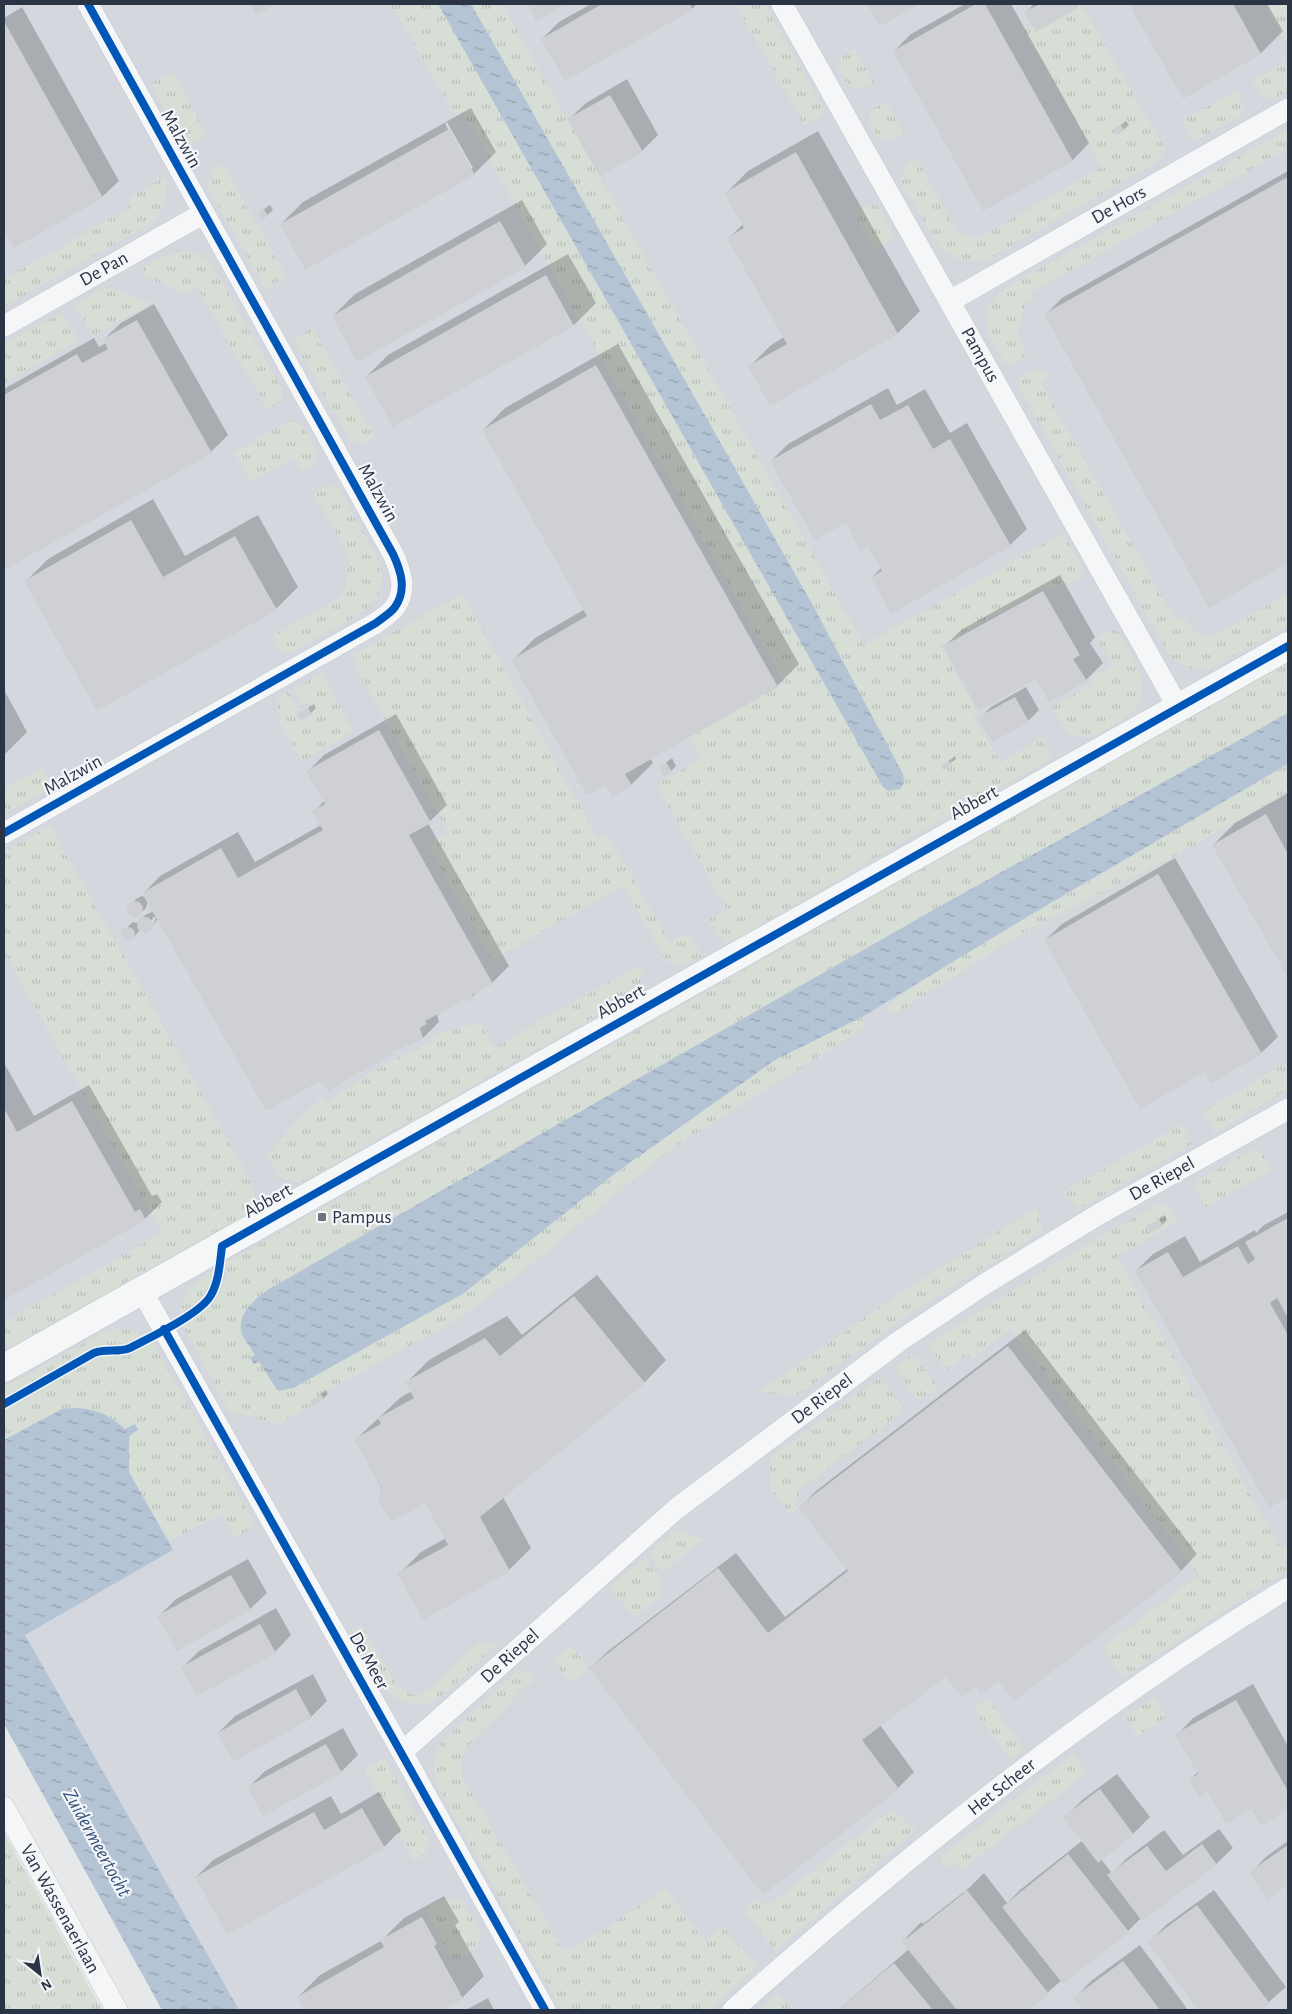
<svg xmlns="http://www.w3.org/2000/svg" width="1292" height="2014" viewBox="0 0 1292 2014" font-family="'Alegreya Sans',sans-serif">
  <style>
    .built { fill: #d4d7dd }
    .grass { fill: url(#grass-tufts) }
    .water { fill: url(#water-ripples) }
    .shadow { fill: #0003; fill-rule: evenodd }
    .building { fill: #ced0d3 }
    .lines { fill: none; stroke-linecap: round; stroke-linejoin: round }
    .minor-casing { stroke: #c4c6c8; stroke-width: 22 }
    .tertiary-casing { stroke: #c4c6c8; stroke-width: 29 }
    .minor { stroke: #f5f6f7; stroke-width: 21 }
    .tertiary { stroke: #f5f6f7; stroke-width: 28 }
    .cycleway-casing { stroke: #f4f6f9; stroke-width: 11 }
    .cycleway { stroke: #0057b8; stroke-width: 8 }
    .poi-dot { fill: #6c737f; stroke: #f4f6f9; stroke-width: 2 }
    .labels { text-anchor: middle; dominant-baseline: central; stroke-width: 4.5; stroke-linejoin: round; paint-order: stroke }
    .street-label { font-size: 19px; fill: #2b3445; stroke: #f4f6f9 }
    .poi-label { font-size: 19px; fill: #2b3445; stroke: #f4f6f9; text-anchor: start }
    .water-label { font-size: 20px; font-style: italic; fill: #34527a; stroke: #f4f6f9 }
  </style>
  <defs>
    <pattern id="grass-tufts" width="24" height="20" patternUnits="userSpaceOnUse" patternTransform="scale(1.25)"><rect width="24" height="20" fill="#d6ded6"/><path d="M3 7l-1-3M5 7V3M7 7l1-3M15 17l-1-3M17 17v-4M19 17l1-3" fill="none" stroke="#b8bfb9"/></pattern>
    <pattern id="water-ripples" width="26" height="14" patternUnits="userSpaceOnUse" patternTransform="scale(1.25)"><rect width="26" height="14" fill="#b4c4d5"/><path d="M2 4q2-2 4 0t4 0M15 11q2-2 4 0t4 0" fill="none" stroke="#93a0af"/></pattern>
  </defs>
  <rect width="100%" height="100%" fill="#e6e8ea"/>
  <path class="built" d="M4,4H1288V2010H200L4,1661Z"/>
  <path class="grass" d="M391,4H438L883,787L888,791L811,602L471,4H502L864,645L1063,533L1083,568L1082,576L1068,584L1064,582L1047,592L1044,588L940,646L978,713L973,716L1000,762L1041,738L1050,753L1048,761L906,840L725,945L709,919L727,909L656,785L701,758L690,737L784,683L462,111L455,115Z
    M747,4H764L823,108L821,116L804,125L738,8Z
    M1071,4H1081L1166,150L1157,162L986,260H959L939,247L900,181L906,166L917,159L957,232L977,239L1102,167L1024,31Z
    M1276,4H1288V47L1267,9Z
    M855,49L874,83L862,90L849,86L838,67L840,58Z
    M1288,60V90L1274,99L1261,97L1252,80Z
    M172,72L207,135L186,148L151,84Z
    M1236,91L1244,106L1241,116L1197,140L1190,135L1182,120Z
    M886,102L904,134L890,141L876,136L869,122L871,110Z
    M1288,129V149L1030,293L1033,300L1026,304L1017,333L1028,354L1012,364L1005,363C989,334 973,312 1006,288Z
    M223,164L286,276L265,289L206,183L213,179L209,171Z
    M165,177C169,194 165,209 153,222L5,306L4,279L127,209L132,195Z
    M871,204L878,206L893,233L892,240L874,250L854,213Z
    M181,252C195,252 205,255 214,267L281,387C285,400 277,404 267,409L197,287L180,296C168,279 153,286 142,273V269C152,259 167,254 181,252Z
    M103,288H110L151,303L93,336L75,304Z
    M62,312L78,340L4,383V344Z
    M312,328L375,437L362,444L350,440L293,340Z
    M1036,370L1044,372L1048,377L1040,382L1176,621L1183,617C1191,629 1200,637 1215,635L1278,599L1288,595V626L1209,669L1190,668L1174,660L1168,653L1018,385L1020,377Z
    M289,420C305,422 311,440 318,453L314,464L302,471L294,458L251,481L234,453Z
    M328,485L339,489L378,559C393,599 364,612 335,628C319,637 303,646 287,655L278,651L271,637L343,596L350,558L313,493Z
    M462,594L598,838L607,834L670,943L689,932L702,956L684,966L666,961L623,886L492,960L428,845L449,833L354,665L357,663L353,655Z
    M1112,630L1119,632C1132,656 1155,685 1133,711C1124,721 1102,731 1090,738L1067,733L1052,707L1090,685L1094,676L1113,665L1097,638Z
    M1288,663V713L944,904L269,1289C249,1303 245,1309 242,1333L255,1355L251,1358L254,1364L259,1361L278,1391L464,1293L563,1213L679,1127L775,1060L862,1017L867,1026L671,1149L534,1262L461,1317L326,1392L328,1397L279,1424L235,1412L231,1415L183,1326C209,1310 227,1296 227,1262Z
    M321,673L354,731L302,761L277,717L281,715L277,708L280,705L277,698L289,691L299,709L294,712L300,722L314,715L308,704L303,707L293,689Z
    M1288,764V792L1175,856L1027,930L897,1013L888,1010V1005L934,973Z
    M42,767L51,782L49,789L4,814V788Z
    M50,826L252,1183L255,1195L250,1212L9,1348L7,1343L4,1344V1323L162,1233L4,952V852Z
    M638,966L643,974L636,993L300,1183L279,1177L266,1156L294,1124L322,1097L327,1103C361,1077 394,1057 434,1042L432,1035L480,1022L494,1047Z
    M1288,1062V1089L1215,1133L1202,1112Z
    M1182,1124L1192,1144L1079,1209L1070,1201L1064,1192Z
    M1253,1149L1262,1154L1272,1170L1206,1207L1196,1189L1197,1181Z
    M1160,1203L1167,1205L1177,1222L1117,1256L1281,1549L1288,1545V1569L1124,1677L1102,1648L1199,1575L1010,1329L972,1359L967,1354L947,1370L927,1345L1047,1268Z
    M1036,1208L1040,1216L1043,1231L911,1313L796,1396L758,1392L900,1293Z
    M212,1271C210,1292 198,1303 180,1313C182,1291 194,1282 212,1271Z
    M114,1329H125L143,1335C125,1345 103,1345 84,1352L4,1398V1386L20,1379L104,1332Z
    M153,1343L253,1521L250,1529L235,1538L222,1514L170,1541L129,1472V1436L135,1424L125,1429C82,1387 46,1418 4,1440V1411L89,1362L108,1356L127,1357Z
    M909,1357H915L938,1387L918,1401L896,1370V1366Z
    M880,1377L905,1410L798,1491L800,1495L793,1502L798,1508L790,1514L771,1491L769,1458Z
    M678,1529L704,1540L662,1572L648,1554Z
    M645,1558L661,1581L659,1598L634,1617L609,1587Z
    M362,1625L398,1687L411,1694L418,1695L430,1688L476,1644H496C482,1657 444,1699 427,1704C413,1708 392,1699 383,1687C371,1669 362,1649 352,1630Z
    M571,1645L589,1668L570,1683L552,1660Z
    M517,1671L530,1672L535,1679L518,1693L509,1705L466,1748C461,1759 461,1767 463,1778L561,1946L566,1951L572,1950L665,1889L705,1942L723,1927L757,1966L709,2010H562L438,1787C431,1770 433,1758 441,1742Z
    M1154,1698L1166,1718L1137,1736L1125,1717Z
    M987,1699L1024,1749L1011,1760L973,1709Z
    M1073,1754L1087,1773L962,1869L956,1862L948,1868L938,1858Z
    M384,1758L430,1839L426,1854L414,1861L364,1770Z
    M892,1809L916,1830L775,1951L743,1909L756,1899L761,1906L767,1901L770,1904Z
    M4,1833L102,2010H4Z
    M444,1899L461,1900L480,1932L478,1947L454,1961L425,1910Z
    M777,1994L792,2010H759Z"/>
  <path class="water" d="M438,4H471L811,602L903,774L904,783L900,789L888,791L883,787Z
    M1288,713V764L1030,915L862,1017L775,1060L618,1171L464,1293L293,1388L278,1391L259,1362L254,1364L250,1358L255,1355C251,1348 245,1341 242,1334C235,1315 256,1298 269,1289L944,904Z
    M74,1408C94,1408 110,1415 125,1429L135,1424L138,1430L129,1436V1472L173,1550L25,1635L239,2010H162L4,1724V1440L62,1409Z"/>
  <path class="shadow" d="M591,4H697L692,9L542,39L559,22Z
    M965,4H1011L1089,143L1073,160L984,209L894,51L911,34Z
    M1034,4H1080L1036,30L1026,12Z
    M1130,4H1267L1283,31L1261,53L1183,97Z
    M22,7L119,181L102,197L15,246L4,226V18Z
    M627,79L658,135L642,151L569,119L586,103Z
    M471,108L496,152L474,174L281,224L303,202ZM447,122L473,168H470L445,124Z
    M1126,121L1129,125L1123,130L1115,129Z
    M818,131L920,311L898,333L771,404L749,367L771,345L784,337L728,239L743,224L726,193L748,171Z
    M1288,171V562L1209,606L1045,315L1062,298Z
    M522,200L547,244L525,266L358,360L333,316L355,294Z
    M270,205L273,210L267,215L259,213Z
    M568,254L596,303L574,325L394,425L366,377L388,355Z
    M154,304L228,435L211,452L4,568V389L94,338L99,347L106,343L104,339L121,323Z
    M618,344L799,664L777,686L650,758L653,763L631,785L606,783L513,660L535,638L585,609L483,430L505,408Z
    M888,388L897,405L925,389L950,433L967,423L1027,529L1010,545L872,577L882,567L869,545L846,521L771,461L788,444Z
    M153,499L185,556L258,515L298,587L276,609L26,581L48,559Z
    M1060,575L1095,637L1090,643L1103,663L1086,680L1050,700L1037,677L944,647L961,630Z
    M1026,687L1039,710L1028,721L980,718L991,707Z
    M4,690L27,732L4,755Z
    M314,704L316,708L311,713L299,714Z
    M396,714L447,805L428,823L509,966L492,983L480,989L472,997L465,998L437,1014L439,1022L423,1038L395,1049L360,1071L158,918L153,926L156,917H153L150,929L144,932L140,930L133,938L126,939L123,935V931L133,922L138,923L145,915L152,912L155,913L148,901L146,908L137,916L131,914L128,908L136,899L142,896L146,898L144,893L160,876L238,832L255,862L321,825L314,812L324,801L308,771L324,755Z
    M955,756L956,759L944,768L942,766Z
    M672,758L676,766L671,771L660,767Z
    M1288,793V976L1213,845L1235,823Z
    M1175,858L1278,1037L1261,1053L1205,1070L1045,940L1062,924Z
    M4,1063L34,1116L89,1085L152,1196L157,1194L162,1202L145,1219L4,1298Z
    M1288,1212V1496L1270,1506L1136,1271L1153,1254L1185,1236L1200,1262L1255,1230L1256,1233L1264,1225Z
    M1165,1215L1167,1220L1162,1225L1148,1227Z
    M597,1275L666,1360L645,1382L503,1497L531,1548L509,1570L399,1574L421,1552L446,1538L425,1502L382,1490L356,1439L401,1397L412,1391L407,1382L429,1360L507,1316L522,1335Z
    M1025,1330L1197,1554L1181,1571L999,1679L976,1685L946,1675L880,1725L914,1772L898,1788L590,1668L607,1652L736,1553L785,1617L847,1569L800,1507L816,1491Z
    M326,1390L328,1394L323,1399L311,1401Z
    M248,1559L267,1593L250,1609L159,1616L176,1599Z
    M276,1608L291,1635L275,1652L182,1668L199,1651Z
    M313,1674L327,1701L311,1717L218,1733L235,1716Z
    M1253,1684L1288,1746V1809L1261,1825L1252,1808L1209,1790L1190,1779L1198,1772L1177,1735L1193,1718Z
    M343,1728L358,1755L341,1772L249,1787L265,1771Z
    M1117,1774L1150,1817L1133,1834L1101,1859L1112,1873L1126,1859L1164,1830L1183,1855L1219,1829L1233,1848L1216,1864L1142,1920L1141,1918L1128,1931L1063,1982L1062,1980L1027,2010H838L909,1949L903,1941L919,1924L922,1922L923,1924L970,1887L984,1873L1007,1903L1020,1890L1083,1840L1065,1817L1082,1800Z
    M379,1792L401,1830L384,1847L196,1877L213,1860L331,1796L341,1814Z
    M1288,1841V1884L1268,1898L1251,1872L1267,1856Z
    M1214,1890L1286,1987L1259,2010H1199L1149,1942L1166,1925Z
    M444,1896L459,1922L455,1925L484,1976L462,1998L440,2010H306L298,1997L320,1975L381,1941L404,1918ZM431,1941L460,1993H457L429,1942Z
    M1140,1945L1188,2010H1084L1075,1998L1091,1981Z
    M488,1998L494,2010H466Z"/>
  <path class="building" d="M250,4H276L257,15Z
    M527,4H566L536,21Z
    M602,4H689L693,10L565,81L541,39Z
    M867,4H920L880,26Z
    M976,4H985L1073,161L983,211L893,51Z
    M1040,4H1076L1078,8L1036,32L1024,12Z
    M1129,4H1233L1261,54L1183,99Z
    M5,23L103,198L14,248L4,229V24Z
    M610,95L643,152L600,176L567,119Z
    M1121,125L1124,131L1117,135L1113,129Z
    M449,129L475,175L305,270L280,224Z
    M796,152L898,334L770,406L748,366L787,344L727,238L744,228L724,193Z
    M1288,177V563L1209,608L1044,314Z
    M264,209L268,216L262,220L258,213Z
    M500,221L526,267L357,362L332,316Z
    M546,275L574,326L393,427L365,377Z
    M137,320L212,453L4,570V395L77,354L82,363L108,349L103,339Z
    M596,365L778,687L625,774L632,786L612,797L605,785L588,795L580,782L577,784L576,783L579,781L511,660L587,616L482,430Z
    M871,404L880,420L908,405L933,449L950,439L1011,546L891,614L871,577L882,571L868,547L861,551L846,523L815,540L770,461Z
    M131,520L163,577L235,536L277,610L97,711L24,581Z
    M1043,591L1080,655L1073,659L1087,681L1049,702L1036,679L979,711L943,646Z
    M1015,697L1029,722L992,742L978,717Z
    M308,708L312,714L301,720L298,714Z
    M379,730L431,823L409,835L493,984L472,995L473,998L466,1002L464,1000L425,1021L427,1024L420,1028L423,1039L390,1053L392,1055L359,1073L358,1071L330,1092L320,1081L266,1111L142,893L221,848L238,878L323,830L312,811L325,804L306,771Z
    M949,761L952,765L943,770L941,766Z
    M666,762L672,772L664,777L659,767Z
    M1266,814L1288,854V978L1212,845Z
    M1158,874L1262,1054L1211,1083L1205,1072L1140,1109L1044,940Z
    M127 909a8 8 0 1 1 16 0a8 8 0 1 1-16 0Z
    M137 925a8 8 0 1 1 16 0a8 8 0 1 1-16 0Z
    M121 934a7 7 0 1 1 14 0a7 7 0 1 1-14 0Z
    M72,1101L135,1212L140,1209L146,1220L4,1300V1108L17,1132Z
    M1288,1218V1318L1277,1298L1270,1303L1288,1335V1497L1269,1508L1135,1271L1168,1252L1183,1277L1238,1246L1248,1264L1255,1259L1245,1242Z
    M1159,1219L1163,1226L1150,1233L1146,1226Z
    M574,1296L645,1383L480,1517L510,1571L423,1620L397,1573L448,1545L425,1503L391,1522L378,1499L382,1489L354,1439L381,1424L378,1418L414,1398L405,1382L485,1338L500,1356Z
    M1008,1346L1182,1572L1014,1701L998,1681L981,1694L976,1687L962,1697L946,1677L862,1740L899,1789L763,1895L589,1668L718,1568L768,1633L848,1571L798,1507Z
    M321,1394L324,1400L313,1406L310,1401Z
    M231,1575L251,1610L177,1651L157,1616Z
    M260,1624L276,1653L197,1696L181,1667Z
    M296,1689L312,1718L233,1762L217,1733Z
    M1236,1700L1288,1791V1810L1261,1826L1251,1809L1226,1824L1208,1792L1199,1797L1189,1779L1198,1774L1175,1734Z
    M326,1744L342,1773L263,1816L247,1787Z
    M1100,1789L1134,1835L1098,1863L1063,1817Z
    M362,1808L385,1848L227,1935L195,1877L314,1812L324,1830Z
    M1202,1844L1217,1865L1142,1921L1107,1875L1147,1846L1166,1871Z
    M1288,1845V1885L1268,1899L1249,1872Z
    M1068,1854L1129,1932L1063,1984L1002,1907Z
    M966,1889L1049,1994L1029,2010H957L901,1941L905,1937L906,1939L964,1893L963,1892Z
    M1197,1905L1270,2004L1261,2010H1198L1147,1942Z
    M422,1917L437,1944L433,1947L463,1999L443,2010H304L297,1997L384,1947L380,1940Z
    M1123,1961L1160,2010H1083L1073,1998Z
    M894,1963L933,2010H838Z"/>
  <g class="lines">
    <defs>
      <path id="minor" d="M782,4L1178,707
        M950,301L1288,109
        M4,326L204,213
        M4,833L376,623C382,618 391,613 395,607C407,590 401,571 393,554L88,4
        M142,1291L402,1752L545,2010
        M402,1752L676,1509L898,1342L988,1282L1101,1213L1288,1109
        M4,1807L117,2010
        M733,2010C907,1855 1089,1709 1288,1588"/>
      <path id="tertiary" d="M4,1368L1288,646"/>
    </defs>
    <use href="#minor" class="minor-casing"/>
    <use href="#tertiary" class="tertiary-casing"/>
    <use href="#minor" class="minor"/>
    <use href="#tertiary" class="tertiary"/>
    <defs>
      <path id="cycleway" d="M4,833L376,623C382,618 391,613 395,607C407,590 401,571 393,554L88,4
        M164,1329L545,2010
        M4,1404L94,1353C106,1348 118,1353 130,1348C149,1338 201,1314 211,1295C219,1281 220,1262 222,1246L1288,646"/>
    </defs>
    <use href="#cycleway" class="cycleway-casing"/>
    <use href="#cycleway" class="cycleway"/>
  </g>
  <rect class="poi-dot" x="317" y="1212" width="10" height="10" rx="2.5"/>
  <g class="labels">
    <g class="street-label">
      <text transform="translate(181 139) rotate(61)">Malzwin</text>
      <text transform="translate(1119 205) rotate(-29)">De Hors</text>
      <text transform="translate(104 269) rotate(-29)">De Pan</text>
      <text transform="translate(980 355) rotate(61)">Pampus</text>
      <text transform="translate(378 493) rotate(61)">Malzwin</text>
      <text transform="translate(73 775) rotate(-29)">Malzwin</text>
      <text transform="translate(974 803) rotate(-29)">Abbert</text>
      <text transform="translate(621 1002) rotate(-29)">Abbert</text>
      <text transform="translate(1162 1179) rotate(-29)">De Riepel</text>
      <text transform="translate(268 1201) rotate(-29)">Abbert</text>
      <text transform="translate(822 1399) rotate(-37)">De Riepel</text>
      <text transform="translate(510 1656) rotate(-42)">De Riepel</text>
      <text transform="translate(369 1661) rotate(61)">De Meer</text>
      <text transform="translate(1002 1787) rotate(-38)">Het Scheer</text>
      <text transform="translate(60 1909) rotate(61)">Van Wassenaerlaan</text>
    </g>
    <g class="poi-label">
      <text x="332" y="1217">Pampus</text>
    </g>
    <g class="water-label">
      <text transform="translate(97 1843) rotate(61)">Zuidermeertocht</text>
    </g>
  </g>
  <rect width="1292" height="2014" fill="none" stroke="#2b3445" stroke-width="10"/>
  <g transform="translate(40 1974) rotate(150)" stroke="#f4f6f9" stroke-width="4" paint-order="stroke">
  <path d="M0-4L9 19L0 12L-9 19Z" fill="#2b3445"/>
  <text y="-8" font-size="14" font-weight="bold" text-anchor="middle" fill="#2b3445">N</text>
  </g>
</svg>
